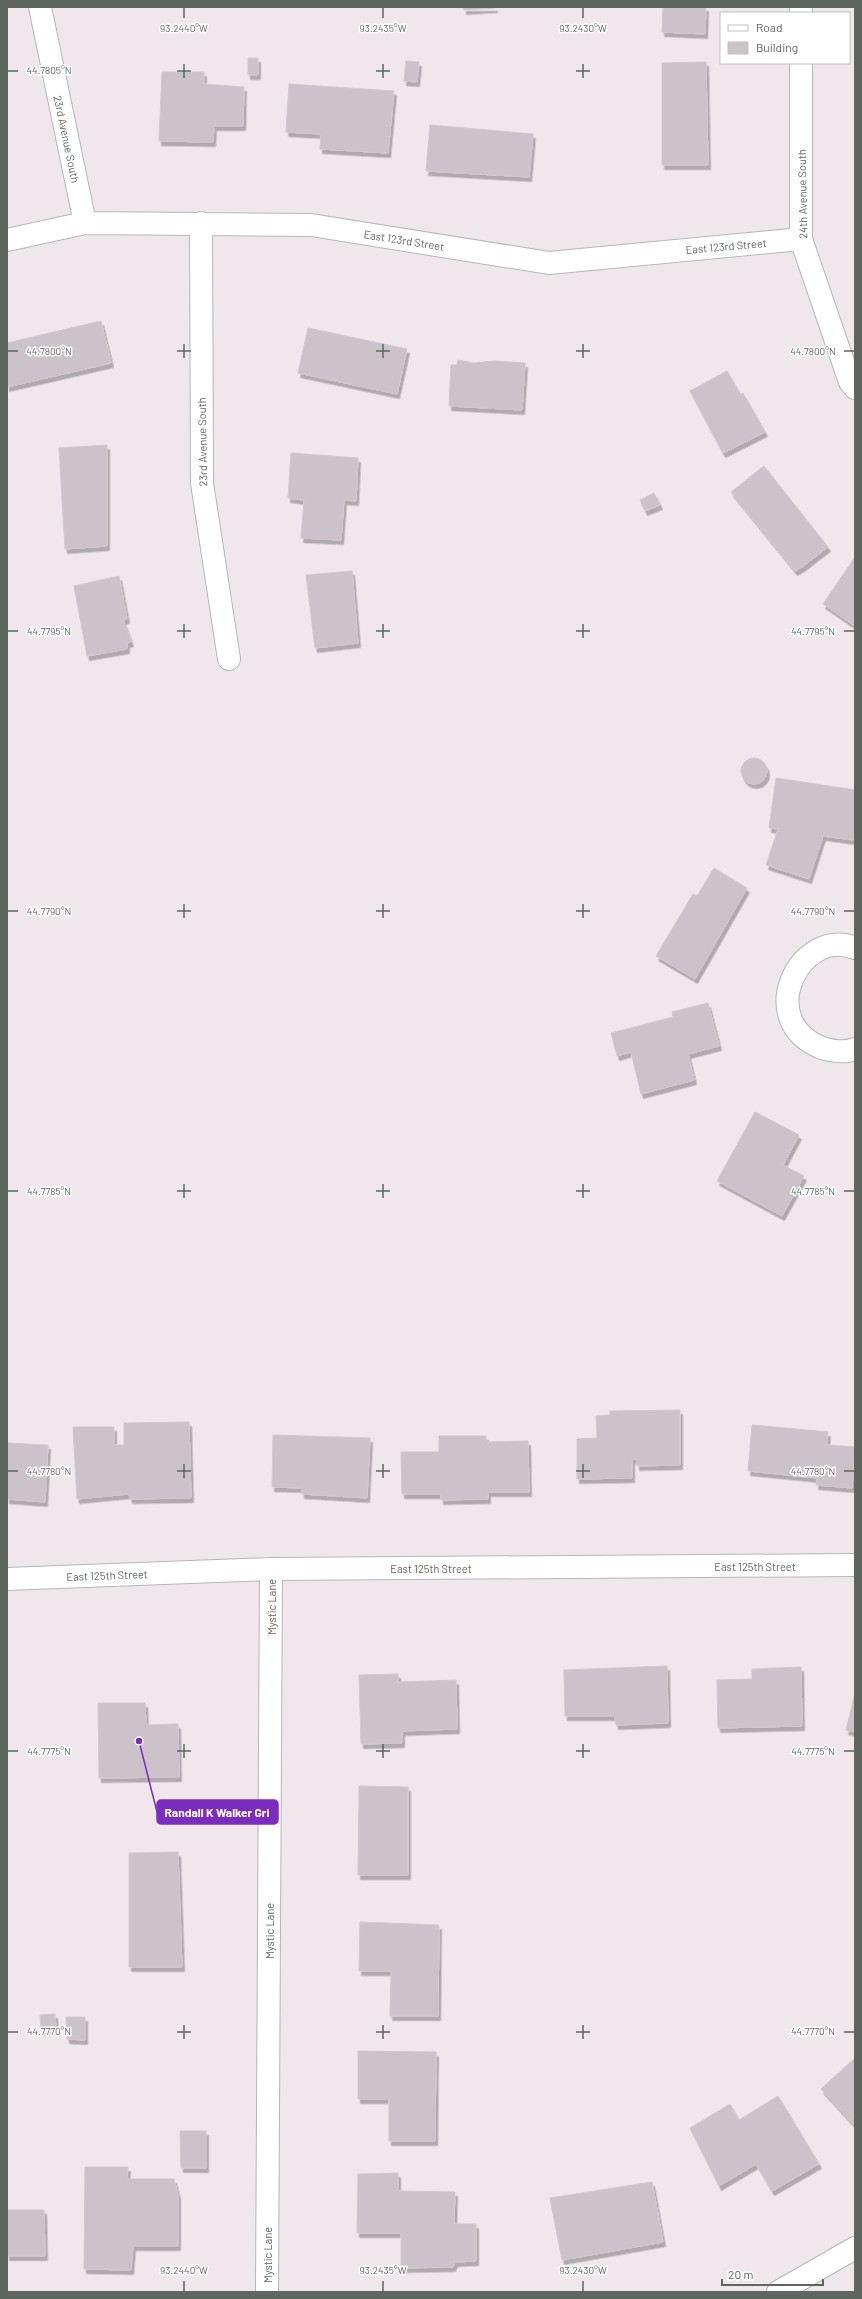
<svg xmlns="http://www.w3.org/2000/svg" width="862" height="2299" viewBox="0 0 862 2299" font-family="Barlow,sans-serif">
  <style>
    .building { fill: #cbc3c9; stroke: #d4c5d0; filter: url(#shadow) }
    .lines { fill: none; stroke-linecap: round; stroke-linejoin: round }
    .street-casing { stroke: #b2b8b4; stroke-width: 24 }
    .street { stroke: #fff; stroke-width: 22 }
    .ticks { fill: none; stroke: #5e6660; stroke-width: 1.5 }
    .labels { text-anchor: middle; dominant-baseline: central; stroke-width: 3; stroke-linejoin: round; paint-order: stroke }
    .street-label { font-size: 11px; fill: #5e6660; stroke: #fff }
    .ticks-label { font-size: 10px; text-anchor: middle; fill: #5e6660; stroke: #fff; stroke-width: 3; stroke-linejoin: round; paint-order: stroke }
    .leader { fill: none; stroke: #7b2cbf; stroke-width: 1.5 }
    .callout-dot { fill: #7b2cbf; stroke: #fff; stroke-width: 1.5 }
    .callout { fill: #7b2cbf; stroke: #7b2cbf; stroke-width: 1.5 }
    .callout-label { font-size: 12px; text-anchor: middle; font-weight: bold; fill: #fff }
  </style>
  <defs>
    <filter id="shadow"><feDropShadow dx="2.5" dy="4.5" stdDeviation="0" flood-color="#0004"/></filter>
  </defs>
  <rect width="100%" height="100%" fill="#f0e7ec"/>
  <path class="building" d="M464,7H495V8L464,10Z
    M663,7H706L705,34L662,32Z
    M248,58H258V75H248Z
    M406,61L419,62L417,82L404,81Z
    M706,62L708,165H662V63Z
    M162,72H204V84L244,87L243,126H214L213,142L159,141Z
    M289,84L394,91L388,153L320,149L321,134L286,132Z
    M430,125L533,134L529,177L426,171Z
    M101,321L111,363L7,387V343Z
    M308,328L407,349L397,394L298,373Z
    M458,360L474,363L494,361L525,363L522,410L449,406L451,365H457Z
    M727,371L737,388L739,395L743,393L765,432L723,453L690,391Z
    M107,445V546L65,549L59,448Z
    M291,453L358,458L356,501L344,500L341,540L301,538L304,500L288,498Z
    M764,466L828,547L802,567L795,571L731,492Z
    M654,493L660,505L645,511L640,500Z
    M855,557V626L823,604Z
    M352,571L358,643L315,648L306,575Z
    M119,576L127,619L123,620L131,642L127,643V649L87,656L74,586Z
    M741 771a13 13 0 1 1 26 0a13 13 0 1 1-26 0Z
    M776,778L855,790V825L853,840L823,836L809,879L766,865L778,829L769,828Z
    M714,868L747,888L695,979L656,956L693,894L697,896Z
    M708,1003L719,1046L688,1054L694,1080L641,1094L631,1052L617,1056L611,1033L673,1017L672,1012Z
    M755,1112L799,1135L783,1165L804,1176L782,1216L717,1181Z
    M680,1410V1465L637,1466V1459H632V1478L577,1479V1439L597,1438L596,1416L610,1415V1411Z
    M189,1422L191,1498L130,1499L129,1494L77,1499L73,1427H114V1445H124V1423Z
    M752,1425L828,1432L827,1445L855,1447L852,1488L816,1485L817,1478L748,1471Z
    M273,1435L370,1438L367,1498L302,1494V1488L272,1487Z
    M439,1436H486V1442L528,1441L529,1492H488V1499L441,1500V1494H402L401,1452H439Z
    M7,1443L48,1445L45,1502L7,1499Z
    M667,1666L668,1723L616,1725L615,1716H565L564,1670Z
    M801,1667L802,1726L718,1728L717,1680L752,1679V1669Z
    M398,1674V1682L456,1680L457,1729L402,1731V1743L361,1744L359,1675Z
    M855,1693V1732L846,1730Z
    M98,1703H145L146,1725L178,1724L179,1777L99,1778Z
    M359,1786L408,1787V1875H358Z
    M178,1852L182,1967H129V1853Z
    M360,1922L439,1925L438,2016H390L391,1971H359Z
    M55,2014L56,2030L41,2031L40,2015Z
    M66,2017H85V2040L67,2039Z
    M358,2051L436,2052L435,2141H389V2099H358Z
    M855,2058V2126L821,2089Z
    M778,2096L819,2164L772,2191L756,2164L719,2186L690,2128L730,2104L739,2120Z
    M180,2131H206V2168H181Z
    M85,2167H128L127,2179H174L178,2195V2246H133L131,2270L84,2269Z
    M398,2173V2191L455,2192L454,2224H476V2261L455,2262L453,2267L401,2268V2233H357L358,2174Z
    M652,2182L663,2242L562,2260L550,2198Z
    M7,2210H44L45,2256H7Z"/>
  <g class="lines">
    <defs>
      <path id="street" d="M40,7L85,223
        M801,7V13
        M801,63V239L850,382L855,388
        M201,223L202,483L229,659
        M7,240L85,223L311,225L549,263L801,239
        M855,948C800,926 753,1021 822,1048C832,1051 845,1053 855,1049
        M7,1579L271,1569L855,1565
        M267,2292L271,1569
        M778,2292L855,2248"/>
    </defs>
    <use href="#street" class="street-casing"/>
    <use href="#street" class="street"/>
  </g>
  <path class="ticks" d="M184,8V18M383,8V18M583,8V18M184,64V78M383,64V78M583,64V78M8,71H18M177,71H191M376,71H390M576,71H590M184,344V358M383,344V358M583,344V358M8,351H18M177,351H191M376,351H390M576,351H590M844,351H854M184,624V638M383,624V638M583,624V638M8,631H18M177,631H191M376,631H390M576,631H590M844,631H854M184,904V918M383,904V918M583,904V918M8,911H18M177,911H191M376,911H390M576,911H590M844,911H854M184,1184V1198M383,1184V1198M583,1184V1198M8,1191H18M177,1191H191M376,1191H390M576,1191H590M844,1191H854M184,1464V1478M383,1464V1478M583,1464V1478M8,1471H18M177,1471H191M376,1471H390M576,1471H590M844,1471H854M184,1744V1758M383,1744V1758M583,1744V1758M8,1751H18M177,1751H191M376,1751H390M576,1751H590M844,1751H854M184,2025V2039M383,2025V2039M583,2025V2039M8,2032H18M177,2032H191M376,2032H390M576,2032H590M844,2032H854M184,2281V2291M383,2281V2291M583,2281V2291"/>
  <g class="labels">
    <g class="street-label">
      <text transform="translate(67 139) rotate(78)">23rd Avenue South</text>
      <text transform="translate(802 194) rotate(-91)">24th Avenue South</text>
      <text transform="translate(404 240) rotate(9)">East 123rd Street</text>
      <text transform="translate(726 246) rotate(-5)">East 123rd Street</text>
      <text transform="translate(202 442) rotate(-91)">23rd Avenue South</text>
      <text x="755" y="1566">East 125th Street</text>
      <text x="431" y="1568">East 125th Street</text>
      <text transform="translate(107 1575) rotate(-2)">East 125th Street</text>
      <text transform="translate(271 1607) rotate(-90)">Mystic Lane</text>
      <text transform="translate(269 1931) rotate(-90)">Mystic Lane</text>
      <text transform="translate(267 2255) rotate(-90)">Mystic Lane</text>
    </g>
  </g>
  <g class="ticks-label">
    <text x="184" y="32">93.2440°W</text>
    <text x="383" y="32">93.2435°W</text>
    <text x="583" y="32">93.2430°W</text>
    <text x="49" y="74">44.7805°N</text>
    <text x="49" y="355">44.7800°N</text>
    <text x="813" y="355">44.7800°N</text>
    <text x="49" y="635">44.7795°N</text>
    <text x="813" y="635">44.7795°N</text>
    <text x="49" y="915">44.7790°N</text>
    <text x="813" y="915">44.7790°N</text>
    <text x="49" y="1195">44.7785°N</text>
    <text x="813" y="1195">44.7785°N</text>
    <text x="49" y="1475">44.7780°N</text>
    <text x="813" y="1475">44.7780°N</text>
    <text x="49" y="1755">44.7775°N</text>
    <text x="813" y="1755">44.7775°N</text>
    <text x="49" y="2035">44.7770°N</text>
    <text x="813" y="2035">44.7770°N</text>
    <text x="184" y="2274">93.2440°W</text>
    <text x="383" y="2274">93.2435°W</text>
    <text x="583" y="2274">93.2430°W</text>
  </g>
  <path class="leader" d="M139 1741L157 1812"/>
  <circle class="callout-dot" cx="139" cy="1741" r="4"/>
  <rect class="callout" x="157" y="1800" width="121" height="24" rx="4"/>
  <g class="callout-label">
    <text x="217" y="1817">Randall K Walker Gri</text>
  </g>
  <rect width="862" height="2299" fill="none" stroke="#5e6660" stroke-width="16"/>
  <rect x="720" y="12" width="130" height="52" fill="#ffffff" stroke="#bfc2bf"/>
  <rect x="728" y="25" width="20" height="6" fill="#ffffff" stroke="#bfc2bf"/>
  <text x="756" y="32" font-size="12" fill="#5e6660">Road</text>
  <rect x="728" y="42" width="20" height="12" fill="#cbc3c9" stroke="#bfc2bf"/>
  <text x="756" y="52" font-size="12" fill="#5e6660">Building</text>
  <path d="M722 2279v6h101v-6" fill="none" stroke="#5e6660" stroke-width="2"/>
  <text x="728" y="2279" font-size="12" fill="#5e6660" stroke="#ffffff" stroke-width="3" paint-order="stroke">20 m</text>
</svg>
